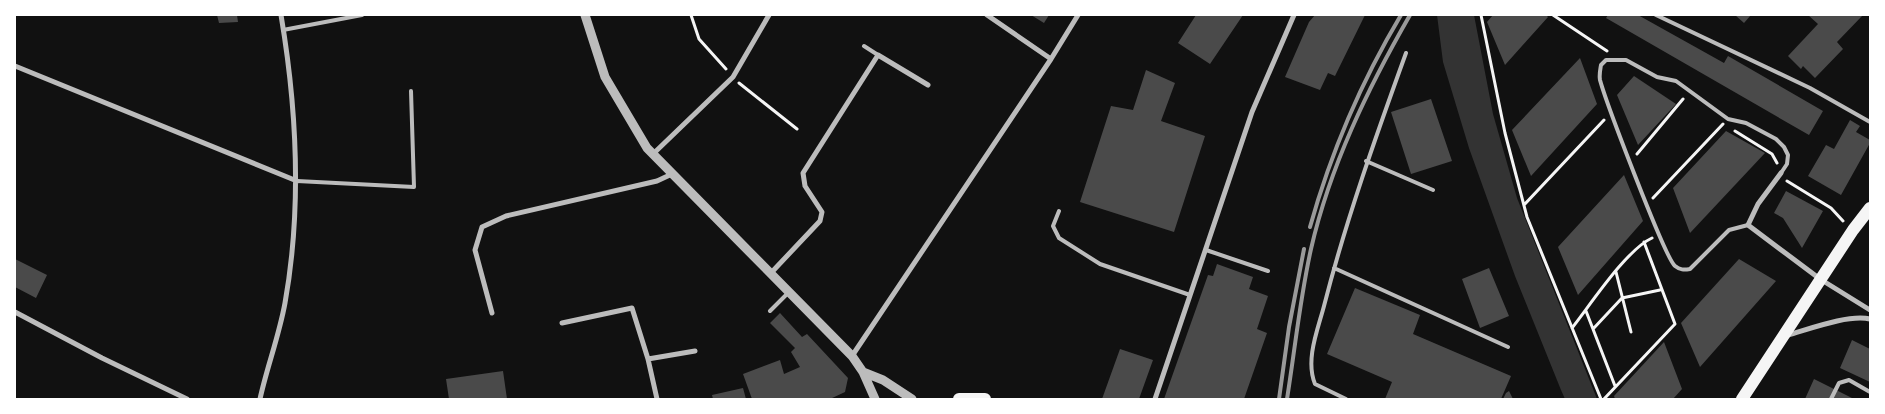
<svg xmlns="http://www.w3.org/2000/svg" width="1885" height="414" viewBox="0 0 1885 414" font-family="'Sofia Sans Condensed',sans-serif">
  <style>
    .water { fill: #333 }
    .building { fill: #4a4a4a }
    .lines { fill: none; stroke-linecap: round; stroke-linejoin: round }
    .path { stroke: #f5f5f5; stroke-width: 3 }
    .service { stroke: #bcbcbc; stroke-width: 4 }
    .minor { stroke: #bcbcbc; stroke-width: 5 }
    .tertiary { stroke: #bcbcbc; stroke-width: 9 }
    .primary { stroke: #f5f5f5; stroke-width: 12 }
    .rail { stroke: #9a9a9a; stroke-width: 4 }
  </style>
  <rect width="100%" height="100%" fill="#111"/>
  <path class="water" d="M1437,15H1474L1493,114L1517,198L1597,399H1565L1561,390L1515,276L1469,148L1443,62Z"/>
  <path class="building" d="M217,15H237L238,22L219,23Z
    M1031,15H1049L1044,23Z
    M1196,15H1243L1210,64L1178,43Z
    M1315,15H1365L1335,76L1328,73L1320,90L1285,77L1309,22Z
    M1493,15H1546L1548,17L1505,65L1487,22Z
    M1608,15H1638L1724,63L1728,56L1823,111L1809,135L1606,18Z
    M1735,15H1751L1744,23Z
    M1808,15H1863L1837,42L1843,49L1815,78L1803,66L1801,69L1788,56L1818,24Z
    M1580,58L1597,104L1531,176L1512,130Z
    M1146,70L1175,83L1161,121L1205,136L1174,232L1080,202L1111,106L1133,110Z
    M1634,76L1676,104L1638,145L1617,95Z
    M1431,99L1452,161L1411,174L1391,112Z
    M1850,120L1860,126L1856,132L1870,140V143L1841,195L1808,176L1826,145L1834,149Z
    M1726,131L1765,153L1690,233L1673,188Z
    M1624,175L1643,221L1578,295L1558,247Z
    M1786,191L1823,211L1802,248L1783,218L1774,213Z
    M15,259L47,275L36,298L15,287Z
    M1739,259L1776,281L1700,367L1681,323Z
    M1217,264L1253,277L1249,289L1268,296L1257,329L1267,333L1244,399H1164L1208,275L1213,276Z
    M1489,268L1509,316L1480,328L1462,279Z
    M1355,288L1420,315L1413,334L1511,376L1501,399H1385L1392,382L1327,354Z
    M780,313L802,337L807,334L848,378L845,392L830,399H752L743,374L780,360L784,374L800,367L791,352L795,348L770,323Z
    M1852,340L1870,349V382L1840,368Z
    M1664,342L1682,389L1673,399H1615L1614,396Z
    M1120,349L1153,360L1139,399H1102Z
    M503,371L507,399H449L446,379Z
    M1814,379L1854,399H1805Z
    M743,388L746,399H713L712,395Z
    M1509,391L1513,399H1503L1506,393Z"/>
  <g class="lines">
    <path class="path" d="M691,15L699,39L726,69
      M1481,15L1505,133L1527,217L1601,399
      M1553,15L1607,51
      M739,83L797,129
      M1735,131L1772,154L1777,163
      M1637,154L1683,99
      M1787,181L1831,208L1843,221
      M1653,198L1723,124
      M1524,205L1604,120
      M1616,272L1631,332
      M1586,311L1615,386
      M1572,328C1591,304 1626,250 1652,238
      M1593,329L1622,298L1660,290
      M1604,399L1675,324L1644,242"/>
    <path class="service" d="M1656,15L1810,88L1870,122
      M283,30L362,15
      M864,46L878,55
      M1366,161L1433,190
      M297,181L414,187L411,91
      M1059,211L1053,226L1059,238L1100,264L1190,295
      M1748,225L1729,230L1690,269C1684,270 1680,270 1675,266C1665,258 1606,102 1600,80C1599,75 1600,71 1601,65L1606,60H1626L1657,77L1676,81L1728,119L1746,123L1776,139L1784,147L1788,155L1787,164L1781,173
      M1206,250L1268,271
      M1334,268L1508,347
      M770,311L788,293
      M1346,399L1315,384C1305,360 1318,329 1324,306C1346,220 1376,136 1406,53
      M1831,399L1839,383L1849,380L1870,392"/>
    <path class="minor" d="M987,15L1051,59
      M15,66L297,181
      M653,154L733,77L769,15
      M1781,173L1758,204L1748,225L1820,279L1870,310
      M770,274L820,221L822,212L805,186L803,173L878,55L928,85
      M15,312L102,358L187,399
      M492,313L475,250L482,227L506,216L657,181L672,174
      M562,323L632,308L648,359L657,399
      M1788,335C1809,329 1849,314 1870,319
      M852,356L1051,59L1078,15
      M648,359L695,351
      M260,399C267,367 279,336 285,303C302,208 297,110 281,15
      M1155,399L1252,112L1294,15"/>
    <path class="tertiary" d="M585,15L605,77L647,148L852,356L863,372L875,399
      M863,372L883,380L912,399"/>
    <path class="primary" d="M959,399H985
      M1742,399L1853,230L1870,208"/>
    <path class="rail" d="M1310,227C1331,152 1361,82 1401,15
      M1279,399L1289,327L1304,249
      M1287,399C1295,349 1300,298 1311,249C1330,166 1368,88 1410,15"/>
  </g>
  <rect width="1885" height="414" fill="none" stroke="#ffffff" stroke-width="32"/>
</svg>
